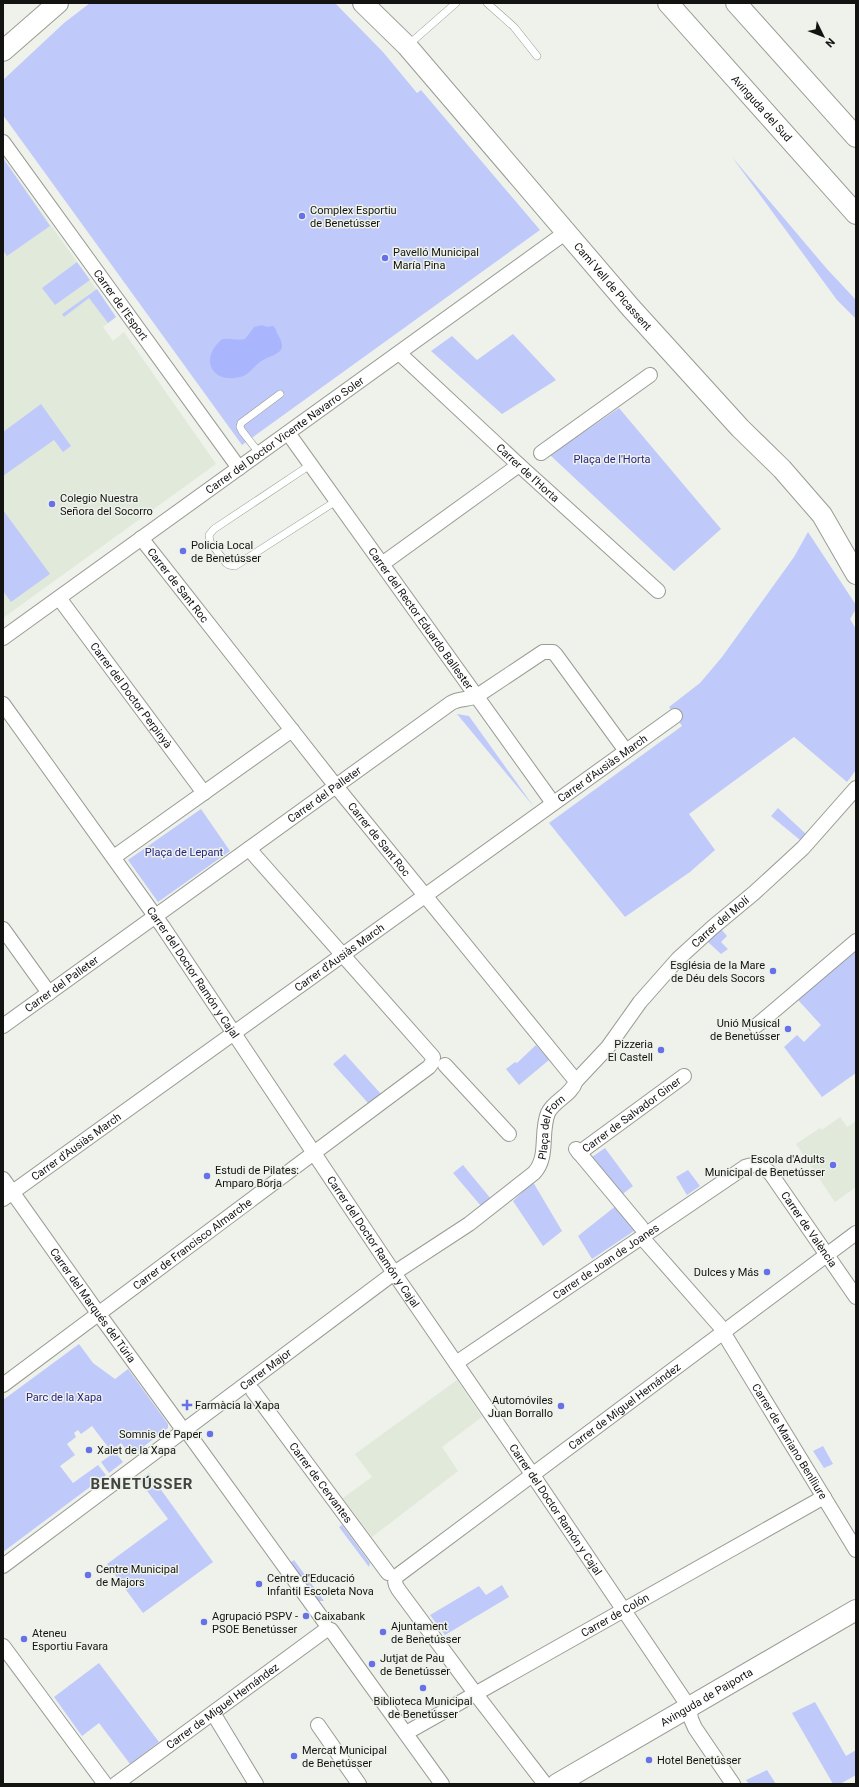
<svg xmlns="http://www.w3.org/2000/svg" width="859" height="1787" viewBox="0 0 859 1787" font-family="Roboto,sans-serif">
  <style>
    .built { fill: #e0e9da }
    .green { fill: #c0cafa }
    .water { fill: #a9b6fe }
    .lines { fill: none; stroke-linecap: round; stroke-linejoin: round }
    .lane-casing { stroke: #979c94; stroke-width: 8 }
    .street-casing { stroke: #979c94; stroke-width: 16 }
    .secondary-casing { stroke: #979c94; stroke-width: 22 }
    .lane { stroke: #fff; stroke-width: 7 }
    .street { stroke: #fff; stroke-width: 14 }
    .secondary { stroke: #fff; stroke-width: 20 }
    .poi-dot { fill: #6570e9; stroke: #eef2ea; stroke-width: 1.5 }
    .labels { text-anchor: middle; dominant-baseline: central; stroke-width: 3; stroke-linejoin: round; paint-order: stroke }
    .street-label { font-size: 11px; fill: #131412; stroke: #eef2ea }
    .poi-label { font-size: 11px; fill: #131412; stroke: #eef2ea; text-anchor: start }
    .park-label { font-size: 11px; fill: #282386; stroke: #eef2ea }
    .district-label { font-size: 15px; font-weight: bold; letter-spacing: 1px; fill: #41453f; stroke: #eef2ea }
  </style>
  <rect width="100%" height="100%" fill="#eef2ea"/>
  <path class="built" d="M3,158L116,317L103,327L113,341L124,332L216,464L3,618Z
    M840,1117L847,1127L856,1121V1187L835,1202L796,1144L820,1128L822,1130Z
    M457,1380L482,1417L442,1447L458,1471L372,1537L343,1498L372,1477L355,1454Z"/>
  <path class="green" d="M90,3H335L383,52L417,93L421,90L540,230L242,445L3,115V80L64,23Z
    M732,157L827,269L856,300V319L837,300Z
    M3,158L50,226L7,256L3,250Z
    M77,262L90,280L55,305L42,288Z
    M97,289L116,317L108,323L89,298L64,317L62,314Z
    M513,334L556,380L502,414L431,351L452,336L477,360Z
    M41,404L71,446L63,452L54,440L3,476V432Z
    M619,408L721,529L674,571L550,455Z
    M3,510L50,574L11,602L3,591Z
    M808,532L856,605V609L850,619L856,629V770L847,782L794,737L689,814L715,850L690,872L625,917L549,823L682,726L669,707L700,683L722,657L794,557Z
    M457,714L469,716L534,807Z
    M778,808L806,834L800,840L771,816Z
    M201,809L230,851L158,902L128,860Z
    M721,929L727,936L721,942L728,949L721,954L708,942Z
    M856,948V1073L822,1097L784,1047L797,1035L804,1042L821,1025L798,1000Z
    M536,1045L549,1060L519,1085L506,1069L515,1062L517,1063Z
    M345,1054L381,1094L368,1103L333,1064Z
    M605,1148L633,1186L620,1196L589,1159Z
    M463,1165L491,1199L481,1206L453,1173Z
    M688,1170L700,1186L687,1195L676,1177Z
    M533,1182L562,1231L543,1246L513,1201Z
    M617,1205L637,1229L592,1259L578,1236Z
    M79,1344L93,1363L115,1379L128,1369L168,1424V1428L131,1456L121,1443L111,1451L92,1426L81,1434L78,1430L74,1433L76,1437L67,1444L75,1455L60,1466L73,1483L98,1465L106,1475L3,1552V1400Z
    M823,1446L833,1464L824,1468L813,1451Z
    M115,1452L123,1462L109,1473L101,1462Z
    M149,1473L213,1562L143,1613L107,1564L168,1519L139,1480Z
    M342,1525L370,1563L369,1567L339,1527Z
    M294,1560L324,1601H318L290,1563Z
    M502,1585L509,1597L445,1635L430,1615L479,1586L486,1595Z
    M99,1663L159,1742L130,1764L99,1723L82,1736L54,1697Z
    M815,1702L846,1756L856,1750V1775L840,1784H833L792,1713Z
    M767,1770L776,1784H749L746,1780Z"/>
  <path class="water" d="M262,325L267,327L273,326C276,328 276,331 277,333C291,355 273,353 260,362C253,367 249,375 240,377C214,384 198,361 221,340C228,337 237,341 245,339L254,327Z"/>
  <g class="lines">
    <defs>
      <path id="lane" d="M487,3L514,27L537,56
        M407,46L456,3
        M260,454L242,431L240,427L241,423L280,394
        M310,465L214,529L209,535L210,542L226,563L229,565L235,566L336,501"/>
      <g id="street">
        <path id="s1" d="M3,142L239,468"/>
        <path id="s2" d="M399,353L519,465L658,591"/>
        <path id="s3" d="M288,433L553,803"/>
        <path d="M541,453L650,375"/>
        <path id="s4" d="M141,538L335,785L576,1081"/>
        <path d="M382,564L519,465"/>
        <path id="s5" d="M59,598L204,793"/>
        <path id="s6" d="M3,638L565,233"/>
        <path id="s7" d="M3,704L163,927L394,1273L532,1474L689,1707L691,1719L695,1728L733,1784"/>
        <path d="M114,857L292,730"/>
        <path d="M3,929L49,993"/>
        <path id="s8" d="M3,1026L451,703C459,698 468,700 477,696L543,652H553L556,655L626,751"/>
        <path d="M756,1026L856,941"/>
        <path d="M445,1065L509,1134"/>
        <path d="M576,1149L641,1227"/>
        <path id="s9" d="M579,1153L684,1076"/>
        <path id="s10" d="M3,1179L93,1306L184,1431"/>
        <path id="s11" d="M3,1199L675,716"/>
        <path d="M645,1241L719,1325"/>
        <path id="s12" d="M723,1332L856,1550"/>
        <path id="s13" d="M456,1363L745,1167C755,1163 763,1166 771,1174L856,1297"/>
        <path id="s14" d="M3,1385L429,1067L432,1063L433,1057L249,849"/>
        <path id="s15" d="M253,1391L388,1573"/>
        <path d="M191,1437L324,1621"/>
        <path id="s16" d="M3,1566L394,1273L469,1224L534,1173C549,1157 540,1133 548,1113C554,1100 571,1096 576,1081L608,1047L640,1002L678,959L713,927L754,893L803,848L856,788"/>
        <path d="M3,1646L105,1784"/>
        <path d="M213,1713L256,1784"/>
        <path d="M318,1725L359,1784"/>
        <path id="s17" d="M406,1733L824,1497"/>
        <path id="s18" d="M116,1784L327,1629L331,1630L442,1784"/>
        <path id="s19" d="M545,1784L475,1693L398,1589C395,1584 394,1581 397,1576L856,1233"/>
      </g>
      <g id="secondary">
        <path id="s20" d="M363,3L407,46L631,308L740,428L782,469L822,515L856,574"/>
        <path id="s21" d="M668,3L856,214"/>
        <path d="M736,3L856,137"/>
        <path d="M3,51L58,3"/>
        <path id="s22" d="M557,1784L856,1610"/>
      </g>
    </defs>
    <use href="#lane" class="lane-casing"/>
    <use href="#street" class="street-casing"/>
    <use href="#secondary" class="secondary-casing"/>
    <use href="#lane" class="lane"/>
    <use href="#street" class="street"/>
    <use href="#secondary" class="secondary"/>
  </g>
  <g class="poi-dot">
    <circle cx="302" cy="216" r="4"/>
    <circle cx="385" cy="258" r="4"/>
    <circle cx="52" cy="504" r="4"/>
    <circle cx="183" cy="551" r="4"/>
    <circle cx="773" cy="971" r="4"/>
    <circle cx="788" cy="1029" r="4"/>
    <circle cx="661" cy="1050" r="4"/>
    <circle cx="833" cy="1165" r="4"/>
    <circle cx="207" cy="1176" r="4"/>
    <circle cx="767" cy="1272" r="4"/>
    <path d="M185 1399h4v4h4v4h-4v4h-4v-4h-4v-4h4z"/>
    <circle cx="561" cy="1406" r="4"/>
    <circle cx="210" cy="1434" r="4"/>
    <circle cx="89" cy="1450" r="4"/>
    <circle cx="88" cy="1575" r="4"/>
    <circle cx="259" cy="1584" r="4"/>
    <circle cx="306" cy="1616" r="4"/>
    <circle cx="204" cy="1622" r="4"/>
    <circle cx="383" cy="1632" r="4"/>
    <circle cx="24" cy="1639" r="4"/>
    <circle cx="372" cy="1664" r="4"/>
    <circle cx="423" cy="1688" r="4"/>
    <circle cx="294" cy="1756" r="4"/>
    <circle cx="649" cy="1760" r="4"/>
  </g>
  <g class="labels">
    <g class="street-label">
      <text stroke="none"><textPath href="#s21" startOffset="141">Avinguda del Sud</textPath></text>
      <text stroke="none"><textPath href="#s20" startOffset="378">Camí Vell de Picassent</textPath></text>
      <text stroke="none"><textPath href="#s1" startOffset="201">Carrer de l'Esport</textPath></text>
      <text stroke="none"><textPath href="#s6" startOffset="347">Carrer del Doctor Vicente Navarro Soler</textPath></text>
      <text stroke="none"><textPath href="#s2" startOffset="176">Carrer de l’Horta</textPath></text>
      <text stroke="none"><textPath href="#s4" startOffset="60">Carrer de Sant Roc</textPath></text>
      <text stroke="none"><textPath href="#s3" startOffset="228">Carrer del Rector Eduardo Ballester</textPath></text>
      <text stroke="none"><textPath href="#s5" startOffset="121">Carrer del Doctor Perpinyà</textPath></text>
      <text stroke="none"><textPath href="#s11" startOffset="738">Carrer d'Ausiàs March</textPath></text>
      <text stroke="none"><textPath href="#s8" startOffset="396">Carrer del Palleter</textPath></text>
      <text stroke="none"><textPath href="#s4" startOffset="384">Carrer de Sant Roc</textPath></text>
      <text stroke="none"><textPath href="#s16" startOffset="982">Carrer del Molí</textPath></text>
      <text stroke="none"><textPath href="#s11" startOffset="414">Carrer d'Ausiàs March</textPath></text>
      <text stroke="none"><textPath href="#s7" startOffset="329">Carrer del Doctor Ramón y Cajal</textPath></text>
      <text stroke="none"><textPath href="#s8" startOffset="72">Carrer del Palleter</textPath></text>
      <text stroke="none"><textPath href="#s9" startOffset="65">Carrer de Salvador Giner</textPath></text>
      <text stroke="none"><textPath href="#s16" startOffset="711">Plaça del Forn</textPath></text>
      <text stroke="none"><textPath href="#s11" startOffset="90">Carrer d'Ausiàs March</textPath></text>
      <text stroke="none"><textPath href="#s13" startOffset="445">Carrer de València</textPath></text>
      <text stroke="none"><textPath href="#s7" startOffset="653">Carrer del Doctor Ramón y Cajal</textPath></text>
      <text stroke="none"><textPath href="#s14" startOffset="236">Carrer de Francisco Almarche</textPath></text>
      <text stroke="none"><textPath href="#s13" startOffset="181">Carrer de Joan de Joanes</textPath></text>
      <text stroke="none"><textPath href="#s10" startOffset="155">Carrer del Marqués del Túria</textPath></text>
      <text stroke="none"><textPath href="#s16" startOffset="328">Carrer Major</textPath></text>
      <text stroke="none"><textPath href="#s19" startOffset="542">Carrer de Miguel Hernández</textPath></text>
      <text stroke="none"><textPath href="#s12" startOffset="128">Carrer de Mariano Benlliure</textPath></text>
      <text stroke="none"><textPath href="#s15" startOffset="114">Carrer de Cervantes</textPath></text>
      <text stroke="none"><textPath href="#s7" startOffset="977">Carrer del Doctor Ramón y Cajal</textPath></text>
      <text stroke="none"><textPath href="#s17" startOffset="240">Carrer de Colón</textPath></text>
      <text stroke="none"><textPath href="#s22" startOffset="173">Avinguda de Paiporta</textPath></text>
      <text stroke="none"><textPath href="#s18" startOffset="132">Carrer de Miguel Hernández</textPath></text>
    </g>
    <g class="poi-label">
      <text x="310" y="210">Complex Esportiu<tspan x="310" dy="13">de Benetússer</tspan></text>
      <text x="393" y="252">Pavelló Municipal<tspan x="393" dy="13">María Pina</tspan></text>
      <text x="60" y="498">Colegio Nuestra<tspan x="60" dy="13">Señora del Socorro</tspan></text>
      <text x="191" y="545">Policia Local<tspan x="191" dy="13">de Benetússer</tspan></text>
      <text x="765" y="965" text-anchor="end">Església de la Mare<tspan x="765" dy="13">de Déu dels Socors</tspan></text>
      <text x="780" y="1023" text-anchor="end">Unió Musical<tspan x="780" dy="13">de Benetússer</tspan></text>
      <text x="653" y="1044" text-anchor="end">Pizzeria<tspan x="653" dy="13">El Castell</tspan></text>
      <text x="825" y="1159" text-anchor="end">Escola d'Adults<tspan x="825" dy="13">Municipal de Benetússer</tspan></text>
      <text x="215" y="1170">Estudi de Pilates:<tspan x="215" dy="13">Amparo Borja</tspan></text>
      <text x="759" y="1272" text-anchor="end">Dulces y Más</text>
      <text x="553" y="1400" text-anchor="end">Automóviles<tspan x="553" dy="13">Juan Borrallo</tspan></text>
      <text x="195" y="1405">Farmàcia la Xapa</text>
      <text x="202" y="1434" text-anchor="end">Somnis de Paper</text>
      <text x="97" y="1450">Xalet de la Xapa</text>
      <text x="96" y="1569">Centre Municipal<tspan x="96" dy="13">de Majors</tspan></text>
      <text x="267" y="1578">Centre d'Educació<tspan x="267" dy="13">Infantil Escoleta Nova</tspan></text>
      <text x="212" y="1616">Agrupació PSPV -<tspan x="212" dy="13">PSOE Benetússer</tspan></text>
      <text x="314" y="1616">Caixabank</text>
      <text x="391" y="1626">Ajuntament<tspan x="391" dy="13">de Benetússer</tspan></text>
      <text x="32" y="1633">Ateneu<tspan x="32" dy="13">Esportiu Favara</tspan></text>
      <text x="380" y="1658">Jutjat de Pau<tspan x="380" dy="13">de Benetússer</tspan></text>
      <text x="423" y="1701" text-anchor="middle">Biblioteca Municipal<tspan x="423" dy="13">de Benetússer</tspan></text>
      <text x="302" y="1750">Mercat Municipal<tspan x="302" dy="13">de Benetússer</tspan></text>
      <text x="657" y="1760">Hotel Benetússer</text>
    </g>
    <g class="park-label">
      <text x="612" y="459">Plaça de l'Horta</text>
      <text x="184" y="852">Plaça de Lepant</text>
      <text x="64" y="1397">Parc de la Xapa</text>
    </g>
    <g class="district-label">
      <text x="142" y="1484">BENETÚSSER</text>
    </g>
  </g>
  <rect width="859" height="1787" fill="none" stroke="#131412" stroke-width="8"/>
  <g transform="translate(823 36) rotate(133)" stroke="#eef2ea" stroke-width="3" paint-order="stroke">
  <path d="M0-3L7 15L0 10L-7 15Z" fill="#131412"/>
  <text y="-6" font-size="11" font-weight="bold" text-anchor="middle" fill="#131412">N</text>
  </g>
</svg>
